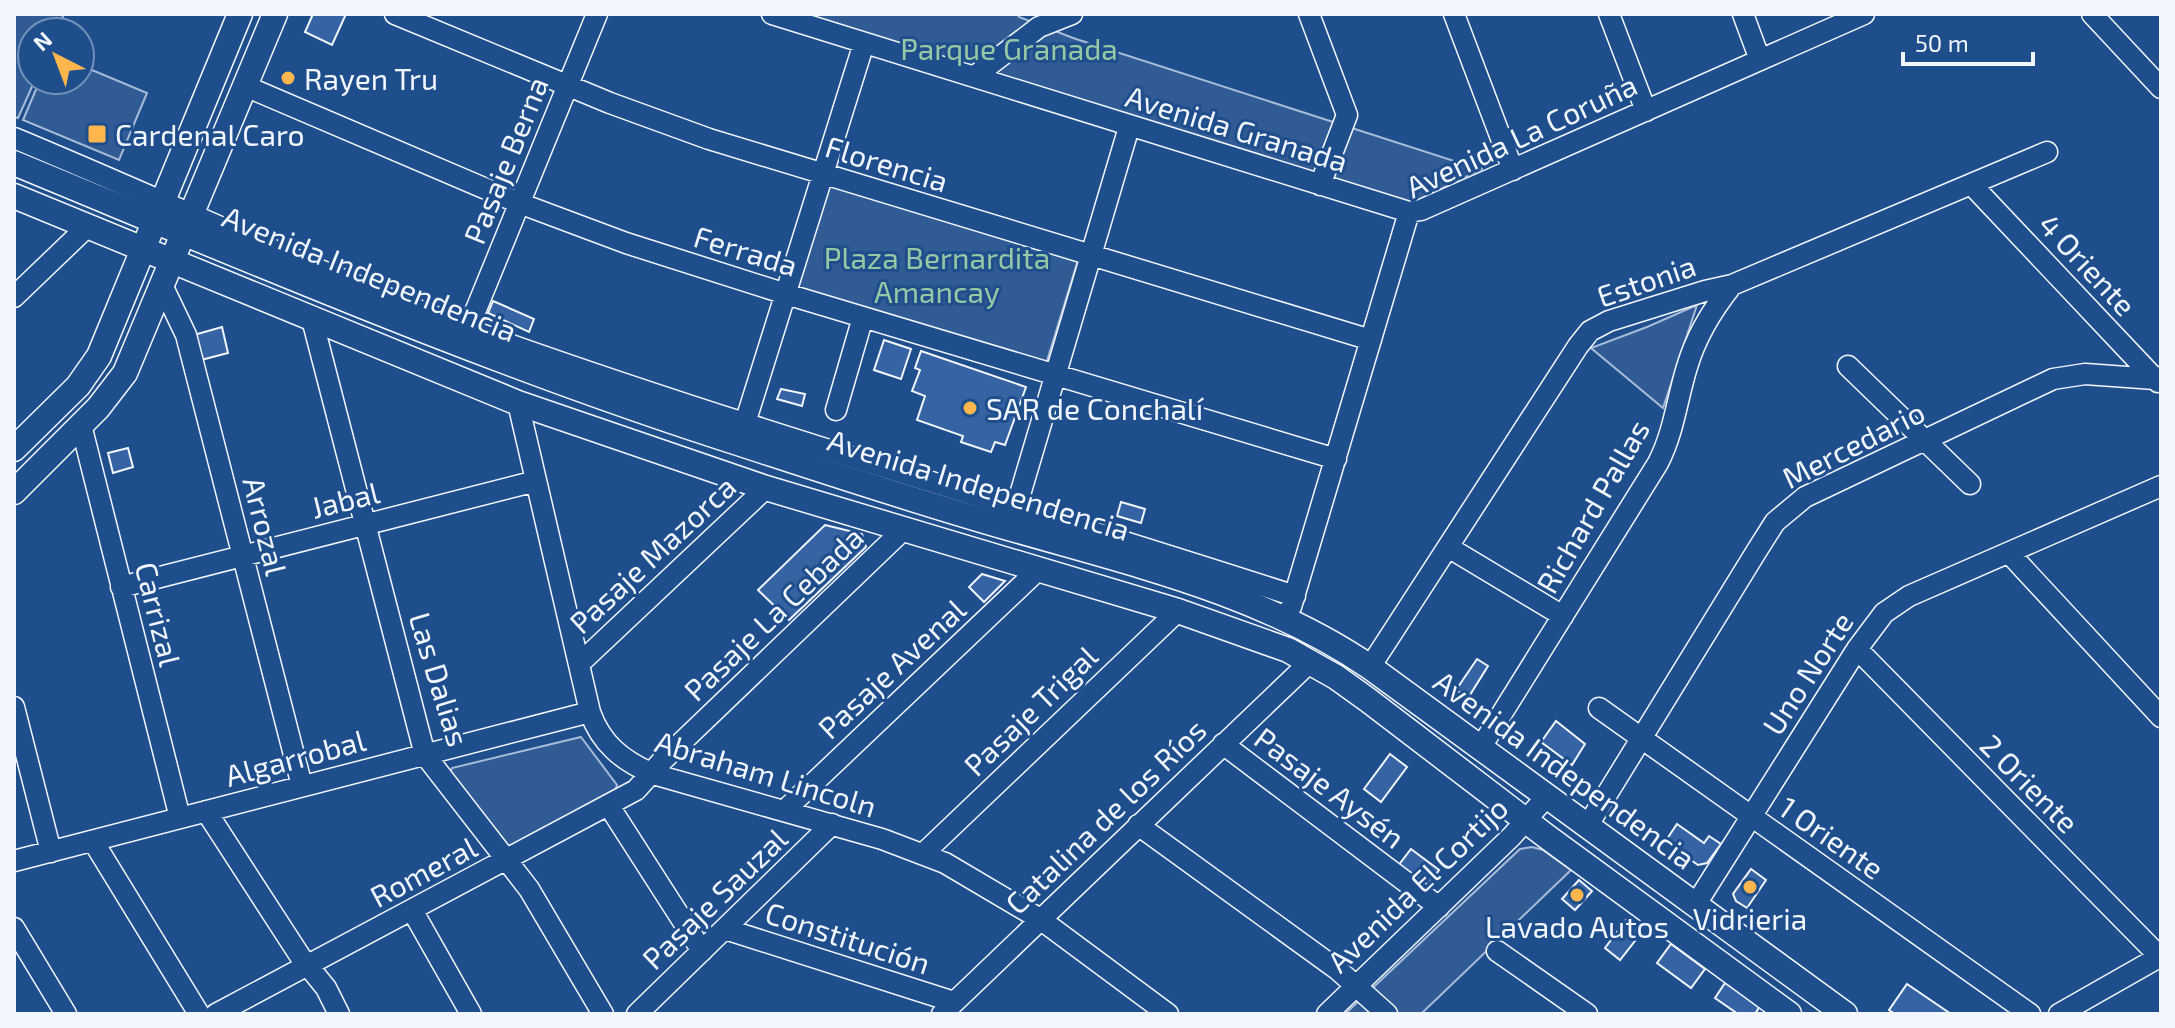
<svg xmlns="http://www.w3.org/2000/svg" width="2175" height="1028" viewBox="0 0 2175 1028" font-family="'Exo 2',sans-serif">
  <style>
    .built { fill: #305b95; stroke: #a8bbd7; stroke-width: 2 }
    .building { fill: #3563a3; stroke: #f2f6ff; stroke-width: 2 }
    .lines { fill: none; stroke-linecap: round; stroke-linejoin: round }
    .minor-casing { stroke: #f2f6ff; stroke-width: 23 }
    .major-casing { stroke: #f2f6ff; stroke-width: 27 }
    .minor { stroke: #1f4e8c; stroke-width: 20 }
    .major { stroke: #1f4e8c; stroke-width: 24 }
    .poi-dot { fill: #ffb74d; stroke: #1f4e8c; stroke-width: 3 }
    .labels { text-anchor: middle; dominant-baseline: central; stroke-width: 6; stroke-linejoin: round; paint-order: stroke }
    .park-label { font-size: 30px; fill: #97c8a6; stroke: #1f4e8c }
    .poi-label { font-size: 30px; fill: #f2f6ff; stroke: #1f4e8c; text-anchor: start }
    .street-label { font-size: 30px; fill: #f2f6ff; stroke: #1f4e8c }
  </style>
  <rect width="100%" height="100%" fill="#1f4e8c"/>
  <path class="built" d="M14,14H64L56,32H32V80H35L18,118L14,117Z
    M788,14H1017L1019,17L1073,38L1457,162L1476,155L1482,169L1410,204Z
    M80,65L147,93L119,160L23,120L40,80H80Z
    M829,185L1078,260L1046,364L797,289Z
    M1697,305L1663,408L1591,348L1647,327Z
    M581,737L617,785L614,795L504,852L450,773L452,768Z
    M1532,847L1543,850L1571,870L1421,1014H1345L1520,849Z"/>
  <path class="building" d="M313,14H346L332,45L305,32Z
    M493,301L534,319L529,332L488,313Z
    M222,327L228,353L201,360L194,335Z
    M884,340L911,349L901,379L874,370Z
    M921,351L1026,387L1005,445L995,442L991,452L961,442L963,436L917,420L925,396L912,391L920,370L915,368Z
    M781,389L805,394L802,406L777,399Z
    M128,448L133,467L113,473L108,453Z
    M1121,502L1145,509L1141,523L1117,516Z
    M825,525L862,534L866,547L789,620L758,590Z
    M982,574L1005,581L984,602L969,587Z
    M1477,659L1488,666L1468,698L1456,690Z
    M1556,721L1585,744L1572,765L1541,742Z
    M1390,754L1407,767L1381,802L1364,789Z
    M1677,824L1704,843L1709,836L1721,844L1707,863L1698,865L1665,842Z
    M1411,849L1439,870L1427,887L1398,866Z
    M1751,869L1766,880L1747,908L1736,901L1733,894Z
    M1579,880L1592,891L1575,910L1562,899Z
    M1626,920L1642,932L1620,960L1605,948Z
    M1671,944L1705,969L1691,988L1657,963Z
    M1725,983L1760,1006L1755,1014H1738L1715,998Z
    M1907,984L1951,1014H1895L1889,1010Z"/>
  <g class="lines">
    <defs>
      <path id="minor" d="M395,14L610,103L709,139L1371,340
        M772,14L1409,212L1421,210L1864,14
        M1309,14L1347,115L1320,185
        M1454,14L1513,170
        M1609,14L1646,111
        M1743,14L1760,60
        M2092,14L2161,88
        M975,76L1039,27L1072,14
        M245,86L519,203L626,243L786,294L1336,459
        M14,138C176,205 335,282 500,341C762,434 1030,510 1295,596
        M1971,184L2158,382
        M162,285L186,335L302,786
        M14,297L88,226
        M312,319L425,755L529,889L603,1014
        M468,329L597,14
        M1848,366L1970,484
        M518,403L590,712C601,744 623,761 653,774L882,839L945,863L1040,919L1168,1014
        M836,410L863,317
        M81,425L180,818
        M741,436L864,43
        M1016,508L1129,127
        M1448,547L1563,616
        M2009,553L2161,717
        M121,587L536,481
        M1291,607L1409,212
        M1857,649L2161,958
        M579,664L766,488
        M1370,667L1578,346L1590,331L1609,321L1705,291L1732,285L2047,152
        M14,707L51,852
        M1599,708L2030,1014
        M1223,744L1439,907
        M1481,747L1658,463C1674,432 1677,399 1687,367C1696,336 1712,310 1732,285
        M609,806L702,951
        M785,810L1038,570
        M206,811L300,956L326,988L339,1014
        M1138,825L1338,970L1387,1014
        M1588,825L1756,552L1775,522L1805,497L2053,379L2085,374L2155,379L2161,377
        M93,841L199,1014
        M924,853L1178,611
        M14,861L590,712
        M1696,904L1857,649L1884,613L1909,596L2161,486
        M412,910L471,1014
        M14,928L66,1014
        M725,929L954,1002
        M1497,951L1587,1014
        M216,1014L636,790L662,761L902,531
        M637,1014L832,824
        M942,1014L1310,662
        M1327,1014L1512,836L1547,796
        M2059,1014L2161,956"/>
      <path id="major" d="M14,163C254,262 493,365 741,444C833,474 926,505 1019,531C1141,566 1264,595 1370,667L1845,1014
        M14,196L518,403L766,488L1178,611L1288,650L1336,677L1368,700L1546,836L1789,1014
        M14,449L78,386L99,356L240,14
        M14,492L98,408L125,373L275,14"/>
    </defs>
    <use href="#minor" class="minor-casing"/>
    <use href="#major" class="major-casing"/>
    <use href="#minor" class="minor"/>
    <use href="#major" class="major"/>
  </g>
  <g class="poi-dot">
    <circle cx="288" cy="78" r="8"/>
    <rect x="87" y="124" width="20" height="20" rx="4"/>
    <circle cx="970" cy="408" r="8"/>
    <circle cx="1750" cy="887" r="8"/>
    <circle cx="1577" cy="895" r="8"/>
  </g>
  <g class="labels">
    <g class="park-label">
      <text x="1009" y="48">Parque Granada</text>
      <text x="937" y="257">Plaza Bernardita<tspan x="937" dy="34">Amancay</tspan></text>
    </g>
    <g class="poi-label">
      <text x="304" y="78">Rayen Tru</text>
      <text x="115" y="134">Cardenal Caro</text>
      <text x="986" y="408">SAR de Conchalí</text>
      <text x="1750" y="918" text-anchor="middle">Vidrieria</text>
      <text x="1577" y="926" text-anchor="middle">Lavado Autos</text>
    </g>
    <g class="street-label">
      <text transform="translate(1237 128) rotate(17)">Avenida Granada</text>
      <text transform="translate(1521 135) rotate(-25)">Avenida La Coruña</text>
      <text transform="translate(505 160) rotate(-68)">Pasaje Berna</text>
      <text transform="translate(887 163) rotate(17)">Florencia</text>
      <text transform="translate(746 250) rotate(17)">Ferrada</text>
      <text transform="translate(2088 264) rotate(47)">4 Oriente</text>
      <text transform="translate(370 273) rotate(22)">Avenida Independencia</text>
      <text transform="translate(1646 280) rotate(-19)">Estonia</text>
      <text transform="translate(1853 444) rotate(-27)">Mercedario</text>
      <text transform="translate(979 484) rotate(17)">Avenida Independencia</text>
      <text transform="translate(345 499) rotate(-14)">Jabal</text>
      <text transform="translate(1592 506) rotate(-60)">Richard Pallas</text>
      <text transform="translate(266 526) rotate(76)">Arrozal</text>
      <text transform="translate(652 554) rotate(-43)">Pasaje Mazorca</text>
      <text transform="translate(773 613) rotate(-44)">Pasaje La Cebada</text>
      <text transform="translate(159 614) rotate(76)">Carrizal</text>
      <text transform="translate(891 668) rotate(-43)">Pasaje Avenal</text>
      <text transform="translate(1807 673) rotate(-57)">Uno Norte</text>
      <text transform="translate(440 679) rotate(73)">Las Dalias</text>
      <text transform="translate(1030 710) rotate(-44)">Pasaje Trigal</text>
      <text transform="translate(295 757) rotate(-15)">Algarrobal</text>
      <text transform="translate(1565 769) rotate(36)">Avenida Independencia</text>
      <text transform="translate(766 773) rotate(17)">Abraham Lincoln</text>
      <text transform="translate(2030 783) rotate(45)">2 Oriente</text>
      <text transform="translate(1330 787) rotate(37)">Pasaje Aysén</text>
      <text transform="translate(1105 816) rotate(-44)">Catalina de los Ríos</text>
      <text transform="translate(1832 837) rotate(35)">1 Oriente</text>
      <text transform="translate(423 871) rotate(-28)">Romeral</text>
      <text transform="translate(1417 884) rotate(-44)">Avenida El Cortijo</text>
      <text transform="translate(714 898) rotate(-44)">Pasaje Sauzal</text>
      <text transform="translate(848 937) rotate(18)">Constitución</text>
    </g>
  </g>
  <rect width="2175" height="1028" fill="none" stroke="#f2f6ff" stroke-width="32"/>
  <g transform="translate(56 56) rotate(318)"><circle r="38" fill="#1f4e8c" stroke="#7391ba" stroke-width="2"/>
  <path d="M0-6L14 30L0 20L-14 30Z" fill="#ffb74d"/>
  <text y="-12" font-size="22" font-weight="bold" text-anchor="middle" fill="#f2f6ff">N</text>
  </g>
  <path d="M1903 52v12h130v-12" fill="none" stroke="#f2f6ff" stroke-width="4"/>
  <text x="1915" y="52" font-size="24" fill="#f2f6ff" stroke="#1f4e8c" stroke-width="6" paint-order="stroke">50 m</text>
</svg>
